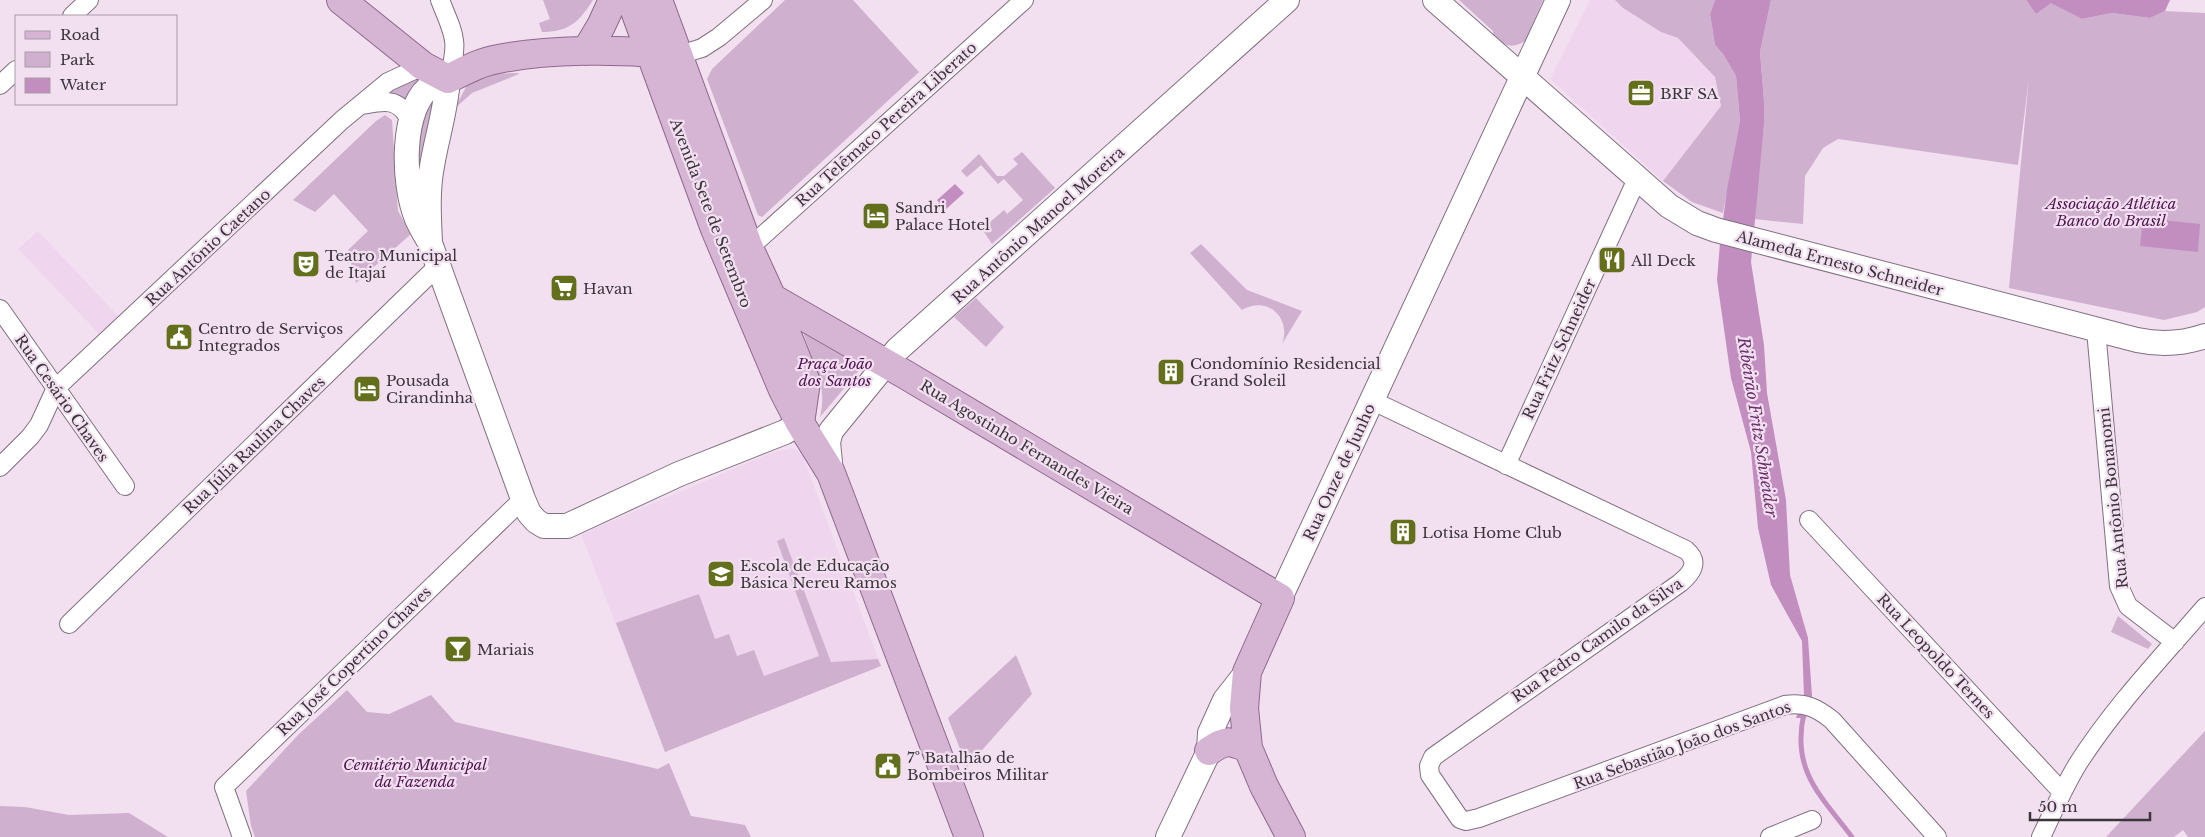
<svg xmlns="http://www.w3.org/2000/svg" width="2205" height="837" viewBox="0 0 2205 837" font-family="'Libre Baskerville',serif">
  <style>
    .built { fill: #efd6ee }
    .green { fill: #d0b0cf }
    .water { fill: #c18ebf }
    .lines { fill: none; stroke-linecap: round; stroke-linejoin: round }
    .stream { stroke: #c18ebf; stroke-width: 5 }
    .street-casing { stroke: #817080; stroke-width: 20 }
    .secondary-casing { stroke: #817080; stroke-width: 26 }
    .primary-casing { stroke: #8e688c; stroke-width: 30 }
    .street { stroke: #fff; stroke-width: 18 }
    .secondary { stroke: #fff; stroke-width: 24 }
    .primary { stroke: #d6b5d4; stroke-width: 28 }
    .labels { text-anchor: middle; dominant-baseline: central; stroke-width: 4.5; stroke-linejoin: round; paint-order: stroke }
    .poi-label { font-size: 15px; fill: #3b343b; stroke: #f2e0f1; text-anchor: start }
    .street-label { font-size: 15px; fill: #3b343b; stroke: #f2e0f1 }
    .park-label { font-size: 15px; font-style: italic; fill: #511351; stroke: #f2e0f1 }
    .water-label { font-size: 16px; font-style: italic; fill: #6b2e6b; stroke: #f2e0f1 }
  </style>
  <rect width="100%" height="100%" fill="#f2e0f1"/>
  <path class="built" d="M1590,0H1615L1623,8L1661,32L1678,38L1715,77L1721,106L1663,181L1550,79Z
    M38,231L119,317L100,335L18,249Z
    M793,448L802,454L881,666L665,752L581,534L773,452Z"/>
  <path class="green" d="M543,0H593C579,22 569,32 542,32L539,23L550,19Z
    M785,0H853L919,72L762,217L758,215L707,79L712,69Z
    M1459,0H1543L1525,41C1513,49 1503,46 1493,37V31Z
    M1615,0H1715L1710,14L1715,45L1723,54L1736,76L1740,121L1723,213L1692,202L1663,181L1721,106L1715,77L1678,38L1661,32L1623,8Z
    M1771,0H2026L2036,14L2051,2L2082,19L2112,13L2150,18L2165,11L2205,13V307L2197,312L2164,320L2009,288L2029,78L2018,165L1838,139L1823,148L1805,176L1803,224L1754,219L1764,125V101L1760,52Z
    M518,73L519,74L472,93L454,109L470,80L471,74Z
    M414,79H421L408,105L388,94L408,81Z
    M436,88L417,194L419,110Z
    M385,115L392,120L398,211L411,234L356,283L348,250L368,231L334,194L315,212L293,200L376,121Z
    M1022,152L1055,188L992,244L982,229L1004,210L1007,214L1023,200L1004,179L998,184L981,165L967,177L961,171L979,154L997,176H1004L1018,164L1013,159Z
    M1201,244L1247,290L1302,311L1282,344C1292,318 1267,295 1242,310L1190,253Z
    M976,298L1004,327L986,347L954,317Z
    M803,332L862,367L820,417C828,384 813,363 803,332Z
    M784,538L831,662L878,659L881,666L665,752L616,623L699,594L715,639L729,634L737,656L754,650L764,676L819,656L777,541Z
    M2118,616L2152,644L2148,649L2111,632Z
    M1016,655L1032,694L967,767L948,718Z
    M347,690L367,712L389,714L431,695L455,722L658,769L669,763L691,816L745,825L751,837H255L251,826L246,791L299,734Z
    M2205,731V837H2188L2183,830L2174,837H2106Z
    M0,806L25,807L69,815L129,813L168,837H0Z"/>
  <path class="water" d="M1715,0H1771L1760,52L1764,101V125L1751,262L1764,345L1767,393L1786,500L1790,575L1808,638L1812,696L1806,718H1796L1804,696L1802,641L1771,585L1758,528L1751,452L1731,378L1717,280L1720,243L1727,189L1740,121L1736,76L1723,54L1715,45L1710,14Z
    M2026,0H2170L2165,11L2150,18L2112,13L2082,19L2051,3L2036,14Z
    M955,184L964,193L945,210L937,200Z
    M2143,218L2200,224L2198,252L2140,246Z"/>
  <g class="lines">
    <path class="stream" d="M1804,713C1791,770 1820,795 1852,837"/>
    <defs>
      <path id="street" d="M440,0C454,35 460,41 448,79
        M72,16L89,0
        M679,55L702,48L719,37L763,0
        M0,85L16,70
        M362,105C384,101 398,97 410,120
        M749,248L1024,0
        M0,309L125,486
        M2096,330L2119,586L2128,606L2175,642
        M1373,401L1686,550C1700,562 1692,573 1680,583L1433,757L1429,766L1430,775L1460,819L1466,821L1479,818L1785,705C1805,702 1817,708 1832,720L1937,837
        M1506,465L1637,179
        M0,467L30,437L39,425L56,388L342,120L388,82L423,66
        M1809,520L2062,792
        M69,624L438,266
        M242,837L224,787L523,499
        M1770,837L1812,820
        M2041,837C2053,812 2064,786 2079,762C2115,706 2162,657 2205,607"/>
      <path id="secondary" d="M1435,0L1669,206L1697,223L1716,230L2137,340C2161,345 2182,344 2205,336
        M430,243C429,218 427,192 432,166C437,136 446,110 448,79C443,80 437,81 433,84C399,107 403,186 417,219C421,228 426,236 430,243L523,499L529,513L536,521L544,526H567L679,474L785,432L800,423
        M831,473L828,442L831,431L897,350L1287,0
        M1280,598L1558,0
        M1168,837L1209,751L1210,733L1225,700L1247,672"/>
      <path id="primary" d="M341,0L423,66L448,79C464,71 480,62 498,59C549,49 616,49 668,54
        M631,0L715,229L783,390L800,423L831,473L969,837
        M658,0L749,248L772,298L806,382L800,423
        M586,51L601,26L613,0
        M772,298L906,375L1280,598L1247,672L1244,708L1248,748L1264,786L1291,837
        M1209,751C1226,739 1229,741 1248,748"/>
    </defs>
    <use href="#street" class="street-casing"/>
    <use href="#secondary" class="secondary-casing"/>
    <use href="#primary" class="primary-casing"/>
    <use href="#street" class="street"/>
    <use href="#secondary" class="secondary"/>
    <use href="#primary" class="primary"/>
  </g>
  <defs>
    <symbol id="office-square" viewBox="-11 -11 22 22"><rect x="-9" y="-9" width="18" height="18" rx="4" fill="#636f1a" stroke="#f2e0f1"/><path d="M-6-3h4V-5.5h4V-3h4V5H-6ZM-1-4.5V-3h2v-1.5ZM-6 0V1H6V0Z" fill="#fff"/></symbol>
    <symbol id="hotel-square" viewBox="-11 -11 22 22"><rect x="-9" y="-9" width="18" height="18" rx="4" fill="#636f1a" stroke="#f2e0f1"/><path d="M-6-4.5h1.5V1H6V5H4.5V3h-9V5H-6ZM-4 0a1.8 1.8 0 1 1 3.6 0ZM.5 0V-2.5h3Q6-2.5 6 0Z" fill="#fff"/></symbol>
    <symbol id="restaurant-square" viewBox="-11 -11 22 22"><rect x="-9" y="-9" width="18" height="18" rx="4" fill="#636f1a" stroke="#f2e0f1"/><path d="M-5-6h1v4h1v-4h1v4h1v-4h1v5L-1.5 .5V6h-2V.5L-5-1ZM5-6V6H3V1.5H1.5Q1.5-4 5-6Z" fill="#fff"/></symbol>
    <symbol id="theatre-square" viewBox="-11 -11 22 22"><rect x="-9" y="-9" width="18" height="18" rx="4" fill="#636f1a" stroke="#f2e0f1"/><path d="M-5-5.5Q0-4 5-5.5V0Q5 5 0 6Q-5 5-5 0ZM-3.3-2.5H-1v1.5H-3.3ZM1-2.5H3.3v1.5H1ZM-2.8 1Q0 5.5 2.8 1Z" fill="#fff"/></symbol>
    <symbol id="supermarket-square" viewBox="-11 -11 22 22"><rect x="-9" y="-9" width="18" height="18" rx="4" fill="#636f1a" stroke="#f2e0f1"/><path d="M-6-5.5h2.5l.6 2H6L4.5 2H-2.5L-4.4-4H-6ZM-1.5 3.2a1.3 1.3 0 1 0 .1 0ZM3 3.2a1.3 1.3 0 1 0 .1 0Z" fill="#fff"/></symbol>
    <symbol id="civic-square" viewBox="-11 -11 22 22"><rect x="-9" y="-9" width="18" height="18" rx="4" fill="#636f1a" stroke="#f2e0f1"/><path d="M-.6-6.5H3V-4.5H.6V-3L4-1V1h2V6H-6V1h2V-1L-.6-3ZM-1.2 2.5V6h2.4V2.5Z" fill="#fff"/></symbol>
    <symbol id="building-square" viewBox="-11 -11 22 22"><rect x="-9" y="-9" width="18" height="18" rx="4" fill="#636f1a" stroke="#f2e0f1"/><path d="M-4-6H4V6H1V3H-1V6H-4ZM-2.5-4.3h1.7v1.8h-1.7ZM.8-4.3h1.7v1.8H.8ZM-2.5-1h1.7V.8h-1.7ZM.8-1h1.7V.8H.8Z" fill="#fff"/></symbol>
    <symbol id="school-square" viewBox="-11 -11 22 22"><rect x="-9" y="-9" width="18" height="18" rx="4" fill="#636f1a" stroke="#f2e0f1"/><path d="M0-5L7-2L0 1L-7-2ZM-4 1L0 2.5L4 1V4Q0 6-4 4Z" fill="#fff"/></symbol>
    <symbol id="bar-square" viewBox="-11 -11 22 22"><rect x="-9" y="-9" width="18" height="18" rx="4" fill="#636f1a" stroke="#f2e0f1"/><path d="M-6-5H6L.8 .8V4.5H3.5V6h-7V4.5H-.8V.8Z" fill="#fff"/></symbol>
  </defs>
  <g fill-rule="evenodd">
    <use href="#office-square" x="1625" y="77" width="32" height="32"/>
    <use href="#hotel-square" x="860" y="200" width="32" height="32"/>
    <use href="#restaurant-square" x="1596" y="244" width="32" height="32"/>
    <use href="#theatre-square" x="290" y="248" width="32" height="32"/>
    <use href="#supermarket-square" x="548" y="272" width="32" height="32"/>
    <use href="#civic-square" x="163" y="321" width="32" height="32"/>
    <use href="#building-square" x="1155" y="356" width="32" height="32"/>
    <use href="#hotel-square" x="351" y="373" width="32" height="32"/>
    <use href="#building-square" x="1387" y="516" width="32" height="32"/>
    <use href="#school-square" x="705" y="558" width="32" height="32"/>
    <use href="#bar-square" x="442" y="633" width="32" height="32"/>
    <use href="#civic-square" x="872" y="750" width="32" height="32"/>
  </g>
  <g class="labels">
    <g class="poi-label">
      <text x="1660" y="93">BRF SA</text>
      <text x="895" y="207">Sandri<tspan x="895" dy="17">Palace Hotel</tspan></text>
      <text x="325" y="255">Teatro Municipal<tspan x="325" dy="17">de Itajaí</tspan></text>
      <text x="1631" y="260">All Deck</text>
      <text x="583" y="288">Havan</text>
      <text x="198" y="328">Centro de Serviços<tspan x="198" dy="17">Integrados</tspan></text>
      <text x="1190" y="363">Condomínio Residencial<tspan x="1190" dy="17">Grand Soleil</tspan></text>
      <text x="386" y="380">Pousada<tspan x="386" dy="17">Cirandinha</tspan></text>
      <text x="1422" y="532">Lotisa Home Club</text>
      <text x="740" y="565">Escola de Educação<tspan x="740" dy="17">Básica Nereu Ramos</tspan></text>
      <text x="477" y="649">Mariais</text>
      <text x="907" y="757">7º Batalhão de<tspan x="907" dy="17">Bombeiros Militar</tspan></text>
    </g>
    <g class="street-label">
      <text transform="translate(886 124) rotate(-42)">Rua Telêmaco Pereira Liberato</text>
      <text transform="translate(711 213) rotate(69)">Avenida Sete de Setembro</text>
      <text transform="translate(1038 225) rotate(-42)">Rua Antônio Manoel Moreira</text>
      <text transform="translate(208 247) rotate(-43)">Rua Antônio Caetano</text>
      <text transform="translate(1840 263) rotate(15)">Alameda Ernesto Schneider</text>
      <text transform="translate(1559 349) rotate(-65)">Rua Fritz Schneider</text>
      <text transform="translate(62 398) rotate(55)">Rua Cesário Chaves</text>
      <text transform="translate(254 445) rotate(-44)">Rua Júlia Raulina Chaves</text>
      <text transform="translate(1027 447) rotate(31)">Rua Agostinho Fernandes Vieira</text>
      <text transform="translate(1339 472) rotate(-65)">Rua Onze de Junho</text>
      <text transform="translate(2113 498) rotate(-96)">Rua Antônio Bonanomi</text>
      <text transform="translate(1597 640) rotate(-35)">Rua Pedro Camilo da Silva</text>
      <text transform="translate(1936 656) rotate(47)">Rua Leopoldo Ternes</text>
      <text transform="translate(354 661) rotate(-44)">Rua José Copertino Chaves</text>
      <text transform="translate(1682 745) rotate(-20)">Rua Sebastião João dos Santos</text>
    </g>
    <g class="park-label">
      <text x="2111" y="203">Associação Atlética<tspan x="2111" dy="17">Banco do Brasil</tspan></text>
      <text x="835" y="363">Praça João<tspan x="835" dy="17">dos Santos</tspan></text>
      <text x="415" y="764">Cemitério Municipal<tspan x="415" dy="17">da Fazenda</tspan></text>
    </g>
    <g class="water-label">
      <text transform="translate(1758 427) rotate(81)">Ribeirão Fritz Schneider</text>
    </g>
  </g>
  <rect x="15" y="15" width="162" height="90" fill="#f2e0f1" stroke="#a99ba8"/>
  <rect x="25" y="31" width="25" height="8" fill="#d6b5d4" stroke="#a99ba8"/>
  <text x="60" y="40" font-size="15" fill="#3b343b">Road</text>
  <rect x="25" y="52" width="25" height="15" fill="#d0b0cf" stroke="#a99ba8"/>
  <text x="60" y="65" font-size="15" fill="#3b343b">Park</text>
  <rect x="25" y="78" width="25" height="15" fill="#c18ebf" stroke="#a99ba8"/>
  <text x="60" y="90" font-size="15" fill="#3b343b">Water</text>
  <path d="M2030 812v8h120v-8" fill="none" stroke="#3b343b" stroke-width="2.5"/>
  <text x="2038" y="812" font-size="15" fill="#3b343b" stroke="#f2e0f1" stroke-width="4" paint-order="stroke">50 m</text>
</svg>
